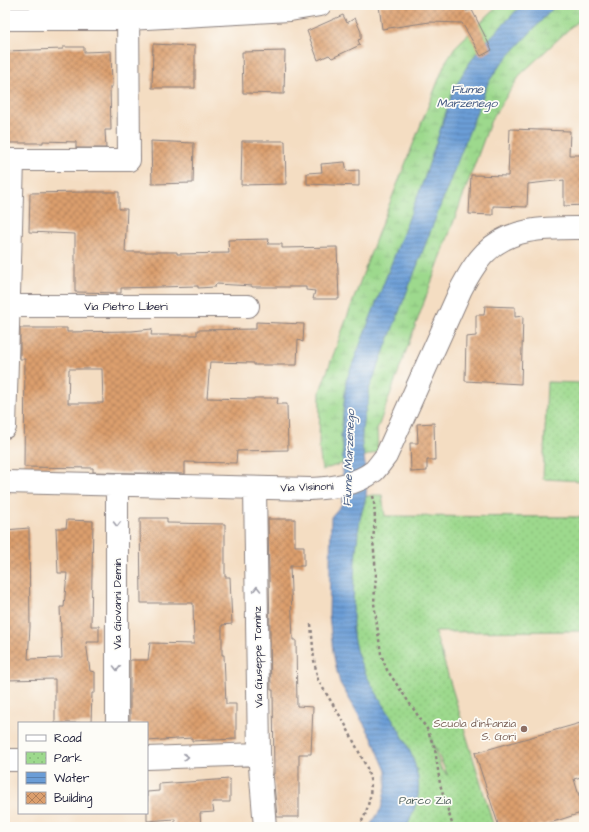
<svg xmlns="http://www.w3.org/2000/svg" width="589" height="832" viewBox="0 0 589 832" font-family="'Architects Daughter',sans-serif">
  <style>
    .wetland { fill: url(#wetland-marsh); stroke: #607e64 }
    .park { fill: url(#park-dots); stroke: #607e64; fill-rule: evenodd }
    .water { fill: url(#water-rules); stroke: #466088 }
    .building { fill: url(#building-cross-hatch); fill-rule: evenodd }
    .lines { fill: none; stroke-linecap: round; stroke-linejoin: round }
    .minor-casing { stroke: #8b807e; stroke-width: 24 }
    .path { stroke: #8b807e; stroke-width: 2.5; stroke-dasharray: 3 3; stroke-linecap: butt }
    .minor { stroke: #fff; stroke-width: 22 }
    .oneway { stroke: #9c9ca7 }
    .education-dot { fill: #8d6e63; stroke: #fdfcf7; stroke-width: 1.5 }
    .labels { text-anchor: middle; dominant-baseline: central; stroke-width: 3.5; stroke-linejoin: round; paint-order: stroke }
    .street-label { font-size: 11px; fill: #22223b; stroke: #fdfcf7 }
    .education-label { font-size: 11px; fill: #785e54; stroke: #fdfcf7; text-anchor: end }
    .park-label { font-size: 11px; fill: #475954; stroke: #fdfcf7 }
    .water-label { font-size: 12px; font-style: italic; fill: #435981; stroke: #fdfcf7 }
  </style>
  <defs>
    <pattern id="wetland-marsh" width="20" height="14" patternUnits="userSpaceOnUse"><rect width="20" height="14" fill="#9dd98d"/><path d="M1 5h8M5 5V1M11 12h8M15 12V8" fill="none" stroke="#87ba7b"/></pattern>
    <pattern id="park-dots" width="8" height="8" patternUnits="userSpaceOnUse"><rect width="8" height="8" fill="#9dd98d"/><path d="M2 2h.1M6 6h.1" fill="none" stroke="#87ba7b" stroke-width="1.8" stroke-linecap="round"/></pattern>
    <pattern id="water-rules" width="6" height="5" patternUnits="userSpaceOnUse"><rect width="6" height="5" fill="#6b9dd6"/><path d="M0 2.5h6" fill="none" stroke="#5880af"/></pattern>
    <pattern id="building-cross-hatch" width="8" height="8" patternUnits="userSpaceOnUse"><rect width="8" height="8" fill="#dc9f6d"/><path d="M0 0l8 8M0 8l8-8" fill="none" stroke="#b2815b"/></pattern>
  </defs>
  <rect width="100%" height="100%" fill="#fdfcf7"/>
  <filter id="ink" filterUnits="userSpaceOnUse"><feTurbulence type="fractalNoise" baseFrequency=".025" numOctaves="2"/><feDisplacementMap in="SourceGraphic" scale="8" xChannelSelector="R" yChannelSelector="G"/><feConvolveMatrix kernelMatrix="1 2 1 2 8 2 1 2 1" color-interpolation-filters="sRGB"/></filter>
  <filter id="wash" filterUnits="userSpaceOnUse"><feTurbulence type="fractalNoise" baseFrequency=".012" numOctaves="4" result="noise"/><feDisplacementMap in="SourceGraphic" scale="16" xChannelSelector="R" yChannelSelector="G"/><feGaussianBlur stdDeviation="0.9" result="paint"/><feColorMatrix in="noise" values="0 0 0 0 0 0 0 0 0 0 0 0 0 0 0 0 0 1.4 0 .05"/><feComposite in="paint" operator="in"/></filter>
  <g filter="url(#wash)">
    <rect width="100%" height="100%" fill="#f4ddc2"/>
    <path class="wetland" d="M499,5H584V15L521,74L491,120L377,430L378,452L322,470L319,447L320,391L378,233L446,61L455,47Z"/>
    <path class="park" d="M547,382L584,383V481L543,479Z
      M372,495H382L385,516L584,517V631L435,632L494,827H390L399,802L352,664L347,502ZM430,737L448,776L441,768Z"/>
    <path class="water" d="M522,5H556L500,65L488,83L368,392C370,402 367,403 365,412C363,420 362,428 362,436C361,443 363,450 364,457C366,469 367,484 366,496C365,504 361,512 360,520C355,552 353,584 353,617C353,625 352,633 354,641C363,693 425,743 418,796C416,806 411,817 407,827H369L381,809L386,786V771L372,738L340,683L337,672L333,652L329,615L331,517L342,504L343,448L341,436L346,381L424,179L453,91L466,68L481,47Z"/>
    <g id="blocks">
      <path class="building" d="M379,5H466V11L472,10L492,50L481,56L462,23L430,22L382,29Z
        M343,15L347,23L355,18L361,32V39L358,40L360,45L332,58L329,55L318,60L307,31Z
        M153,44L195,46V88H152Z
        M63,47H84V52L111,51L112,87H110L111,130H105L106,148H76V142L43,141V143H5V51L63,49Z
        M285,51L284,94L243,93L242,52Z
        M510,129L570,131L569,155H584V205L564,206V180L528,184L527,207L493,206V215L469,214L471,175L508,176Z
        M151,141L194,143L193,183L152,184Z
        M242,141H285L286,184L241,185Z
        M345,162L347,171L359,170V186L307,184V173L322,172L321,164Z
        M82,192H119V209H127L125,252H177V254L229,253L228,240L269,239L268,244H282V248L337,247L339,299H313L315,291L306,290V287H252V286L216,284L215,287L198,288V286L121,288V293L75,292V234L29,232L30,193Z
        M485,306L515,307V317L523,316L521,384L465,381L466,337L476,336V315H484Z
        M256,322L304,324L303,342L298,340L297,365H254V363L210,362L207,398L254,399V398H278L277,404H287L288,450L237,451L236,463L185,462V474L93,472V468L24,467L25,359H20V328H67V332L132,331L152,329L151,335H197V330L256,329ZM69,369H102L103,403H68Z
        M434,423L435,460H427V471L411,472L410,443H418L417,424Z
        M140,518H167V523L225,524V577H230L232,624L222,625V655H224L226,704H236V739L192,741V738L147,741V723H130V660H148L150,643L194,644L193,603H141Z
        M268,519H295V546H304V566H290L293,640H296L297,706L313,707L311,754H299V817H277L273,774H274L273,690H271Z
        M67,520L93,521L91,626H99V642H86L90,671L95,672V693H92L91,723H55V679L5,680V530L29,528L30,627L28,659L62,658L60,607H64L67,573H58L56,528H66Z
        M584,722V776L574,779L584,812L547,824L534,827H499L475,753Z
        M230,779V802H212L214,812L200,813L201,827H175V819L147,821V792L159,791V784Z"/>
    </g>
  </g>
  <g filter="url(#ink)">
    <use href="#blocks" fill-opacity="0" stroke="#8b807e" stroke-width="1"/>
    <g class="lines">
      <defs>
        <path id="minor" d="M5,19H128L290,10L320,5
          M5,160H129L128,5
          M5,306H248
          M5,427L13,161
          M5,482L310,489C332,488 356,485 374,471C378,467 382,461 386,456L461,289C468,276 475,263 485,253C511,226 550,228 584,228
          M117,485V723
          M255,488L259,754L265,827
          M147,758L259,754
          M5,760H19"/>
      </defs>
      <use href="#minor" class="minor-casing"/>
      <path class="path" d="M373,496L374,500L375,520L373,540L376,574L374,603L381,654L387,670L427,729L435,749L440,784L453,827
        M311,624L314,660L318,680L345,724L367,768L371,783L370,797L366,813L359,827"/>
      <use href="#minor" class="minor"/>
    </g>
    <defs><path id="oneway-chevron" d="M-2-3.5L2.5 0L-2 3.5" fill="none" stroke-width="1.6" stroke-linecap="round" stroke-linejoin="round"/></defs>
    <g class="oneway">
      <use href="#oneway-chevron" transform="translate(117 524) rotate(90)"/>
      <use href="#oneway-chevron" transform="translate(257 589) rotate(-91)"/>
      <use href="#oneway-chevron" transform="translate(117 668) rotate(90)"/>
      <use href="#oneway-chevron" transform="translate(186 757) rotate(-2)"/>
    </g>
  </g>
  <circle class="education-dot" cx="524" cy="729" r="4"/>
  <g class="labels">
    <g class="street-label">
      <text x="126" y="306">Via Pietro Liberi</text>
      <text transform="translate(307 487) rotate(-2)">Via Visinoni</text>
      <text transform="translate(117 604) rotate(-90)">Via Giovanni Demin</text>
      <text transform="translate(258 657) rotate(-91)">Via Giuseppe Tominz</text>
    </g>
    <g class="education-label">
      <text x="516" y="723">Scuola d'infanzia<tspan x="516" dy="13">S. Gori</tspan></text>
    </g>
    <g class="park-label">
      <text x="425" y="800">Parco Zia</text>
    </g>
    <g class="water-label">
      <text x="467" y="89">Fiume<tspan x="467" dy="14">Marzenego</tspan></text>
      <text transform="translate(349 458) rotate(-88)">Fiume Marzenego</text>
    </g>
  </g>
  <rect width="589" height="832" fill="none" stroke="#fdfcf7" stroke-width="20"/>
  <rect x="18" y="722" width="130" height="92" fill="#fdfcf7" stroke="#a5a5ac"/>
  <rect x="26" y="735" width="20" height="6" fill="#ffffff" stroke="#a5a5ac"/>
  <text x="54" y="742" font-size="12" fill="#22223b">Road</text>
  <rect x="26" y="752" width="20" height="12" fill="url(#park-dots)" stroke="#a5a5ac"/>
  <text x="54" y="762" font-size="12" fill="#22223b">Park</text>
  <rect x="26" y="772" width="20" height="12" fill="url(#water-rules)" stroke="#a5a5ac"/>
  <text x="54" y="782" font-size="12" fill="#22223b">Water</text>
  <rect x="26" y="792" width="20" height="12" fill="url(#building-cross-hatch)" stroke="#a5a5ac"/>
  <text x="54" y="802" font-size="12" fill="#22223b">Building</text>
</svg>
